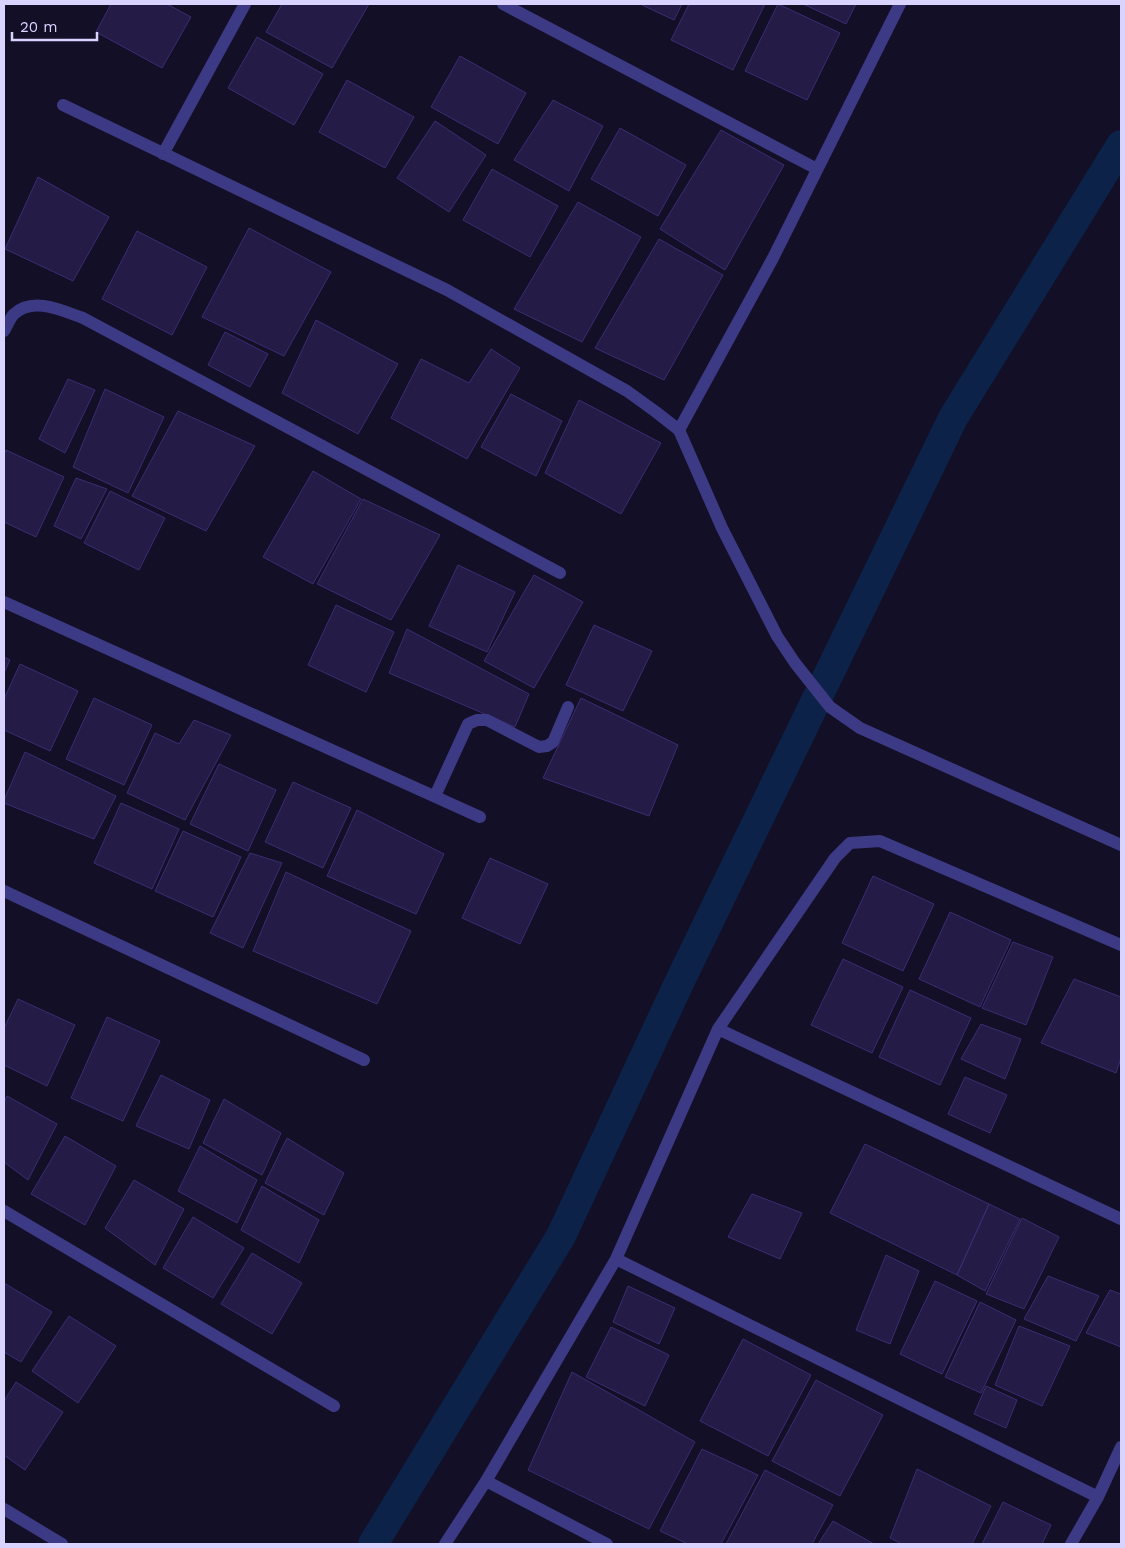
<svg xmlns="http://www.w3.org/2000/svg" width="1125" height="1548" viewBox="0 0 1125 1548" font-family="'Work Sans',sans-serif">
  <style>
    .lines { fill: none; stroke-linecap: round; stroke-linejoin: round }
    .canal { stroke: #0c2248; stroke-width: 30 }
    .building { fill: #241b47; stroke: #3b2d73 }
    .street { stroke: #3d3a85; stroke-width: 12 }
  </style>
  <rect width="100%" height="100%" fill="#130f26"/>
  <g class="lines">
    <path class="canal" d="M373,1544L561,1236L679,983L953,418L1121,145"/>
  </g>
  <path class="building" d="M111,4H167L191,17L162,68L96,32Z
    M282,4H369L332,68L266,32Z
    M640,4H682L674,20Z
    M689,4H765L733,70L671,40Z
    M778,4L840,33L807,100L745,71Z
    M803,4H856L846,24Z
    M257,37L323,74L294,125L228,88Z
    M460,56L526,93L498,144L431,107Z
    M347,80L414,117L385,168L319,132Z
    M553,100L603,126L569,191L514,160Z
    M435,121L486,155L449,212L397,178Z
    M620,128L686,165L658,216L591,179Z
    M721,130L784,165L725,270L660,229Z
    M492,169L558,206L530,257L463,220Z
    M38,177L109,217L73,281L5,249Z
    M578,202L641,237L582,342L514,309Z
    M249,228L331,272L284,356L202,317Z
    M137,231L207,267L172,335L102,299Z
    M659,239L723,275L664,380L595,348Z
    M316,320L398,364L358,434L282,393Z
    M225,332L268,354L250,387L208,365Z
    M491,349L520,368L467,459L391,418L421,359L469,383Z
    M68,379L95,390L65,453L39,439Z
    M105,389L164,417L128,493L73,467Z
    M511,394L562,421L536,476L481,447Z
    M579,400L661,443L621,514L545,473Z
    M178,411L255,446L206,531L132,496Z
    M6,450L64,477L36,537L4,522V455Z
    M313,471L361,499L313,584L263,557Z
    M76,478L107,489L81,539L54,526Z
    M110,491L165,518L139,570L84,543Z
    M363,499L440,535L391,620L317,584Z
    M458,565L515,592L487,652L429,626Z
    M534,575L583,602L534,688L484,661Z
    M336,605L394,632L366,692L308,665Z
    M594,625L652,651L623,711L566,685Z
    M407,629L529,694L515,727L389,673Z
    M4,657L10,660L4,673Z
    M20,664L78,691L50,751L4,730V699Z
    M94,698L152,725L124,785L66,759Z
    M581,698L678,745L649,816L543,778Z
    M194,720L231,735L185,820L127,793L155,733L179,744Z
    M25,752L116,796L94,839L4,803V800Z
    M219,764L276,790L248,851L190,824Z
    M293,782L351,808L323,868L265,842Z
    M121,803L179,829L152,889L94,863Z
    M357,810L444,854L416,914L327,876Z
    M183,831L241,857L213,917L155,891Z
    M250,853L282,863L243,948L210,933Z
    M490,858L548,884L520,944L462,918Z
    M286,872L411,931L377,1004L253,951Z
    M873,876L934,904L903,971L842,943Z
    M950,912L1011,940L980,1007L919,979Z
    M1013,942L1053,957L1026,1025L982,1008Z
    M843,959L903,987L872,1053L811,1025Z
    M1074,979L1121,997V1058L1116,1073L1041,1043Z
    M910,990L971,1018L940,1085L879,1057Z
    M18,999L75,1025L47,1086L4,1065V1028Z
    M107,1017L160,1041L123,1121L71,1098Z
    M981,1024L1021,1039L1005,1079L961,1059Z
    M161,1075L210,1100L189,1149L136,1126Z
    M965,1077L1007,1095L990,1133L948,1114Z
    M7,1096L57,1124L28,1180L4,1162V1102Z
    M224,1099L281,1133L262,1175L203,1143Z
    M65,1136L116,1166L85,1225L31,1194Z
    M287,1138L344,1173L324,1215L265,1183Z
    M865,1144L989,1204L957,1275L830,1213Z
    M200,1146L257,1180L237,1223L178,1191Z
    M134,1180L184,1209L155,1265L105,1228Z
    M262,1186L319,1220L299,1263L241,1230Z
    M752,1194L802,1213L780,1259L728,1237Z
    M989,1204L1020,1219L985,1291L957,1275Z
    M193,1217L244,1248L213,1298L163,1268Z
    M1022,1218L1059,1237L1024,1309L986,1294Z
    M252,1253L302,1283L272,1334L221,1304Z
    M886,1255L919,1271L890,1344L856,1330Z
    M1048,1276L1099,1296L1076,1341L1024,1319Z
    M935,1281L977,1301L942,1374L900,1354Z
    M4,1283L52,1312L21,1362L4,1352Z
    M628,1286L675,1308L659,1344L613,1322Z
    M1110,1290L1121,1294V1347L1086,1333Z
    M980,1302L1016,1320L981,1393L945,1377Z
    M69,1316L116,1346L78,1403L32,1371Z
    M1019,1326L1070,1346L1042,1406L995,1385Z
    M611,1327L669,1355L645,1406L586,1377Z
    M743,1339L811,1375L768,1456L700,1421Z
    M572,1372L695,1442L649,1529L528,1470Z
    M816,1380L883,1415L840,1496L772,1461Z
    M16,1382L63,1412L25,1470L4,1455V1401Z
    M986,1386L1017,1400L1006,1428L974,1414Z
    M702,1449L758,1475L721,1544H688L660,1531Z
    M917,1469L991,1506L972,1544H902L890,1538Z
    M765,1470L833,1505L812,1544H726Z
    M1003,1502L1051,1525L1042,1544H982Z
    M833,1521L874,1544H818Z"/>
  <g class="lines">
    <path class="street" d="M503,4L817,169
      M63,105L447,290L627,391L656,412L679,430L722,528L777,636L795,663L830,707L860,728L1121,845
      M163,154L245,4
      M4,331C7,326 10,318 14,314C33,296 63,311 83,318L560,573
      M679,430L773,258L900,4
      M4,602L480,817
      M435,796L468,724L477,720H487L539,747L547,746L553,742L568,707
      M4,891L364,1060
      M718,1029L1121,1219
      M4,1211L334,1406
      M616,1259L1098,1497
      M486,1481L607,1544
      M4,1509L62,1544
      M445,1544L486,1481L616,1259L718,1029L835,858L850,843L880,841L1121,945
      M1071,1544L1098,1497L1121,1447"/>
  </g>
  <rect width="1125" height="1548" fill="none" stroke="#d9d4ff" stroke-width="10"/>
  <path d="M12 32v8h85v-8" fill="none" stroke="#d9d4ff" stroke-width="2.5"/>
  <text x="20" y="32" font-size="15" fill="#d9d4ff" stroke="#130f26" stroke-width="4" paint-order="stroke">20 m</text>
</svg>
